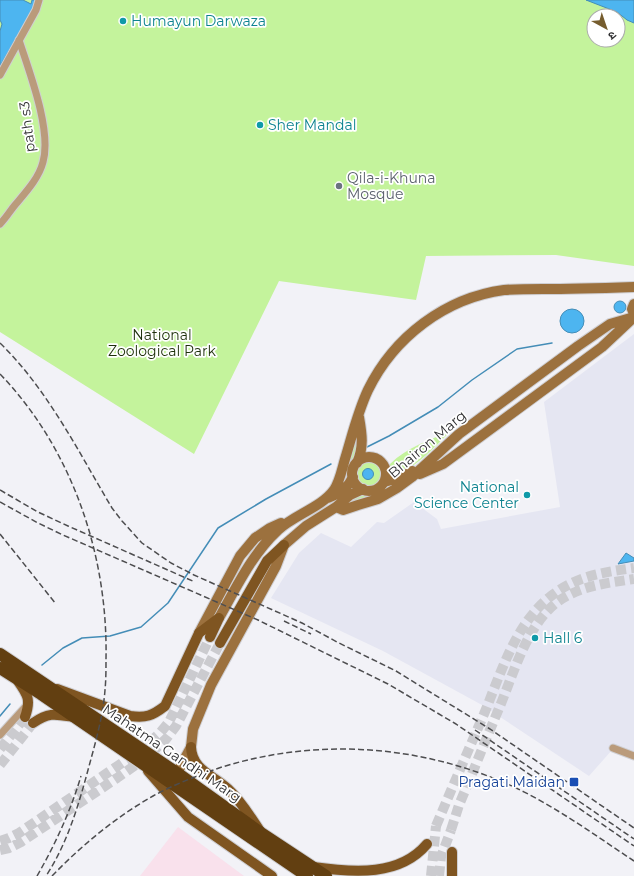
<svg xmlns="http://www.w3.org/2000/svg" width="634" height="876" viewBox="0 0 634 876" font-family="Montserrat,'Noto Sans Devanagari',sans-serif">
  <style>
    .built { fill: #e5e6f2 }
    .industrial { fill: #f9e1ec }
    .green { fill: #c4f39c; fill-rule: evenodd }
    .water { fill: #4db5f0; stroke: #448db7 }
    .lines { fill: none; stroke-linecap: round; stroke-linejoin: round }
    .stream { stroke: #448db7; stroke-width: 1.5 }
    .secondary-tunnel { stroke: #cbcbcf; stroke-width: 10; stroke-dasharray: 10 5; stroke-linecap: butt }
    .primary-tunnel { stroke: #cbcbcf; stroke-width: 10; stroke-dasharray: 10 5; stroke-linecap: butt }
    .street-casing { stroke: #cfcfd3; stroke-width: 9 }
    .secondary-casing { stroke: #cfcfd3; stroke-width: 12 }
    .primary-casing { stroke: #cfcfd3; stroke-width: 12 }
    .highway-casing { stroke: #cfcfd3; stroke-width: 14 }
    .street { stroke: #ba9b7b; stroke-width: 7 }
    .secondary { stroke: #9c713e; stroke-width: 10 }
    .primary { stroke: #7f5521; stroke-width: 10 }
    .highway { stroke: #623f11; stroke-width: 12 }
    .rail { stroke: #4d4d4f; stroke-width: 1.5; stroke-dasharray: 6 3; stroke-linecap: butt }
    .culture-dot { fill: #0f9aa8; stroke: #fff; stroke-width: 1.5 }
    .worship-dot { fill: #6b7280; stroke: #fff; stroke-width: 1.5 }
    .transit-dot { fill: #1a4fb4; stroke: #fff; stroke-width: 1.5 }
    .labels { text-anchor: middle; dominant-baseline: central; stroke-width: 3.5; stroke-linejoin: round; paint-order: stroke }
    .culture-label { font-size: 14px; fill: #0d838f; stroke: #fff; text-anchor: start }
    .street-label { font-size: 14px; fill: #2f2f31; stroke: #fff }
    .worship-label { font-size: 14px; fill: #5b616d; stroke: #fff; text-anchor: start }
    .park-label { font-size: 14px; fill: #1e300b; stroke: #fff }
    .transit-label { font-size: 14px; fill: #164399; stroke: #fff; text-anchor: end }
  </style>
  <rect width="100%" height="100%" fill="#f2f2f7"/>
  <path class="built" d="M634,334V753L615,745L612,750L589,776L482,705L383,651L271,598L299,553L321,533L351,547L377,522L384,523L414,502L437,519L441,529L560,507L544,402Z"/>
  <path class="industrial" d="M178,827L244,876H140Z"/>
  <path class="green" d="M0,0H634V266L556,255L426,256L416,300L279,281L194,454L0,332ZM594,16H618V40H594Z
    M451,431C433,448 415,470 390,477V464C407,447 430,440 451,431Z
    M357,432L359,441L353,463L350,466L348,479L336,491L349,465Z
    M357 474a12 12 0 1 1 24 0a12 12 0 1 1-24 0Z
    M400,482L374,495L347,504L350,500L366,493H374L381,490L384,487Z"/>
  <path class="water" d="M0,0H23L31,4L32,0H36L31,13L0,66V31L2,24L0,20Z
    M586,0H634V23L627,20L617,12Z
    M614 307a6 6 0 1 1 12 0a6 6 0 1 1-12 0Z
    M560 321a12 12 0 1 1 24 0a12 12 0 1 1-24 0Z
    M362.5 474a5.5 5.5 0 1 1 11 0a5.5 5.5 0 1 1-11 0Z
    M626,553L634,558V561L618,564Z"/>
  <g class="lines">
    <path class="stream" d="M367,447L389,436L438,407L472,380L517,349L552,343
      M42,665L63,648L82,638L110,636L141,627L168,603L218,528L266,499L331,464
      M0,716L10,704"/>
    <path class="secondary-tunnel" d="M436,826C452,788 468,751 484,714C501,673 515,624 551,596C576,576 604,572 634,568
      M451,830L459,805C473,772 486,739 500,706C514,672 527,626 556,603C578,586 607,583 634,579"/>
    <path class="primary-tunnel" d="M0,749L25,717
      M0,765L33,723
      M0,841L9,838L19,833L141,750L160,733L169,722L210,637
      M0,850L9,848L21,842L117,778L147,757L166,739L176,726L220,643
      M431,876L436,826
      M439,876L441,857L451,830"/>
    <defs>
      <path id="street" d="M0,75L36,10L39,0
        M0,224C6,218 10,211 15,205C26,192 39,178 43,162C52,130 29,71 19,40
        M0,735L28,704
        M613,748L634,756"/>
      <path id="secondary" d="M634,304L632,309L634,314
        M352 474a17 17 0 1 1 34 0a17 17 0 1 1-34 0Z
        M357,463C364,447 362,434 359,417
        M420,474L443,464L602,347L632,319
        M384,482L403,477L412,471
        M328,498C340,493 348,488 353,477
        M336,507L343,510L358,505L378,499L397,488L412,477L459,434L578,346L610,324L634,317
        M219,618C236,588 252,554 278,530C294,515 322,507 334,490C340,481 342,469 345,459C352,436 358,411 368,390C394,337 445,298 504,290C517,289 530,289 543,289C573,289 604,288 634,287
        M199,633L240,556L255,538L270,528L281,523
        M177,773L191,747L193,729L211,685L276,566L284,545L306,526L336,507L350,495L363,489"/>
      <path id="primary" d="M210,637L218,620
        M220,643L267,561L284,545
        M18,681C28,695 31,700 25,717
        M57,689L130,716C146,718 152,716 165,706L199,633L219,618
        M33,723C49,712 55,714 73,717
        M191,747C192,770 213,775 228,789C241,801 250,816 260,831
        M148,771L188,817L272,876
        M452,852V876
        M313,867C355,873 400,876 427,844"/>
      <path id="highway" d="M0,654L177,773L261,833L326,876
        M0,668L41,694L307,876"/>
    </defs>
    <use href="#street" class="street-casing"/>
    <use href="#secondary" class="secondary-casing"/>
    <use href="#primary" class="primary-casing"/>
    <use href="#highway" class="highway-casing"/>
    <use href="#street" class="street"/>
    <use href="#secondary" class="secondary"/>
    <use href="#primary" class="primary"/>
    <use href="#highway" class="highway"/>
    <path class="rail" d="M0,343C48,390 78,451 112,508L122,521L142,543L171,563L194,575L302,623L337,642L396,671L490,729L634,828
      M0,374C73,450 108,556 106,659C106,669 106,680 105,690C103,717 95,744 88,770C78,807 67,844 46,876
      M0,490L38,512L68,526L195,582
      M0,502L38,523L63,535L258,620L388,684L456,724L634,846
      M0,534L56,604
      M284,621L311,634
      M475,730L634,839
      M37,876C55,845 71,810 81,776
      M52,876C82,845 116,817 153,796C175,784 199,775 222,767C313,739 410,744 498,780C547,800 590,832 634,861"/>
  </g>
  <g class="culture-dot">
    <circle cx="123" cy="21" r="4"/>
    <circle cx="260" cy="125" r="4"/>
    <circle cx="527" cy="495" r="4"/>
    <circle cx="535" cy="638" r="4"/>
  </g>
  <circle class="worship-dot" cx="339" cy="186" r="4"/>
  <rect class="transit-dot" x="569" y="777" width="10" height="10" rx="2"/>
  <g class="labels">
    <g class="culture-label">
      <text x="131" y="21">Humayun Darwaza</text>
      <text x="268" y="125">Sher Mandal</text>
      <text x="519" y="487" text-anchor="end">National<tspan x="519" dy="16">Science Center</tspan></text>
      <text x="543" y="638">Hall 6</text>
    </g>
    <g class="street-label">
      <text transform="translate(27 127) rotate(-97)">path s3</text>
      <text transform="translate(427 444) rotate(-40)">Bhairon Marg</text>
      <text transform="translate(172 753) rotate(34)">Mahatma Gandhi Marg</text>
    </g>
    <g class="worship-label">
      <text x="347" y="178">Qila-i-Khuna<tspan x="347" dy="16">Mosque</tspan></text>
    </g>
    <g class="park-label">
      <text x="162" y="335">National<tspan x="162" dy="16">Zoological Park</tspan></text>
    </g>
    <g class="transit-label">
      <text x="565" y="782">Pragati Maidan</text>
    </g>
  </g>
  <g transform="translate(606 28) rotate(140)"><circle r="19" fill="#ffffff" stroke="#acacad"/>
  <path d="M0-3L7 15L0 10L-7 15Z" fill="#765d2e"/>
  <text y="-6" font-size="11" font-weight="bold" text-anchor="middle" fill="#2f2f31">उ</text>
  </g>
</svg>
